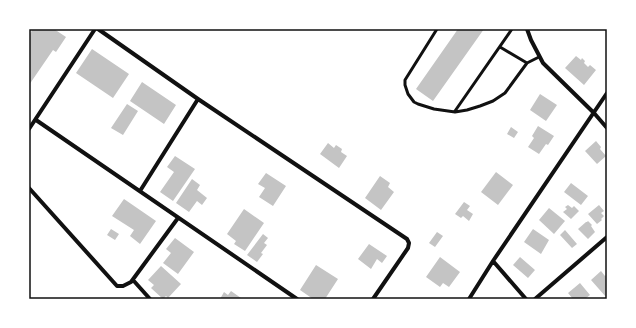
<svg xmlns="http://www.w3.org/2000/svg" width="636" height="328" viewBox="0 0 636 328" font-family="'Open Sans',sans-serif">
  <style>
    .building { fill: #c4c4c4 }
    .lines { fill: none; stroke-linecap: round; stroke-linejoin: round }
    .service { stroke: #111; stroke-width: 3 }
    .minor { stroke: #111; stroke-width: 4 }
    .neatline { fill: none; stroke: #111; stroke-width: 1.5 }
  </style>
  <rect width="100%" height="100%" fill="#fff"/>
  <path class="building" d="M33,29H54L66,37L56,52L53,50L29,85V35Z
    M458,29H484L433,101L416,89Z
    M92,49L129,74L113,98L76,73Z
    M576,56L581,60L582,58L585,61L584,63L588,67L590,65L596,70L584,85L565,68Z
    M142,82L176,105L164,124L130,101Z
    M540,94L557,105L546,121L530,110Z
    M127,104L138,111L123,135L111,128Z
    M538,126L554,136L548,145L546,144L539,154L528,147L534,138L532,136Z
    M511,127L518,132L514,138L507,134Z
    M596,141L601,147L600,149L606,156L597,164L585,151Z
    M328,143L334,148L336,145L342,149L341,152L347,156L339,168L320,154Z
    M175,156L195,169L173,201L160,192L174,172L167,167Z
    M496,172L513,185L498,205L481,192Z
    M266,173L286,186L273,206L259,197L265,188L258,184Z
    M380,176L390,183L388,187L394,192L381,210L365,198Z
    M192,179L200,185L197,190L207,198L202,205L197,201L189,212L176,203Z
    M571,183L588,196L581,205L564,192Z
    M124,199L156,221L140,244L130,236L134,230L112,216Z
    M464,202L470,206L467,210L473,214L469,221L463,216L461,218L455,214Z
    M568,205L572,208L574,206L579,211L571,219L563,212L567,209L565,207Z
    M599,205L604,211L601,213L604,216L601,219L602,220L597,224L588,214Z
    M549,208L565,221L554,234L539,220Z
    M244,209L264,223L245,251L234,244L236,241L227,234Z
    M588,221L592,225L591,226L595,232L588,239L578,229L586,222H587Z
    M111,229L119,234L115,240L107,235Z
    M533,229L549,240L541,254L524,242Z
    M565,230L577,244L572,248L560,235Z
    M437,232L443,236L435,247L429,243Z
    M263,234L268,238L264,243L267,245L261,253L263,254L257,262L247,255Z
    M175,238L194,252L178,274L163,263L171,253L166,249Z
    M369,244L387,256L382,263L377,259L371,269L358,259Z
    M440,257L460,272L449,287L443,283L440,287L426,277Z
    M520,257L535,270L528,278L513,265Z
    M316,265L338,279L325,299H313L300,290Z
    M161,266L181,284L168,298L166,296L163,299L151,288L154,285L148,280Z
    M601,271L605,276L607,274V296L606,297L591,280Z
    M580,283L590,295L585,299H573L568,293Z
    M231,291L241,298L240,299H220L224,292L228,295Z"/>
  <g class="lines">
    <path class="service" d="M437,29L405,80V85L408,94L414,102L418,104L434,109L455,112L467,110L480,106L493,101L505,93L527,63L539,57
      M500,47L527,63
      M455,111L512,29"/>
    <path class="minor" d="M98,29L198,99L407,239L409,243L408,248L373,299
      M527,29L531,40L543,63L594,113L607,128
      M36,120L297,299
      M29,129L95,29
      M29,188L117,286H123L131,282L178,218
      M140,191L198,99
      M493,261L526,299
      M133,280L150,299
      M469,299L493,261L607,93
      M535,299L607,237"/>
  </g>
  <rect width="636" height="328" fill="none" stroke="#ffffff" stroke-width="60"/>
  <rect x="30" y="30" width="576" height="268" class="neatline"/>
</svg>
